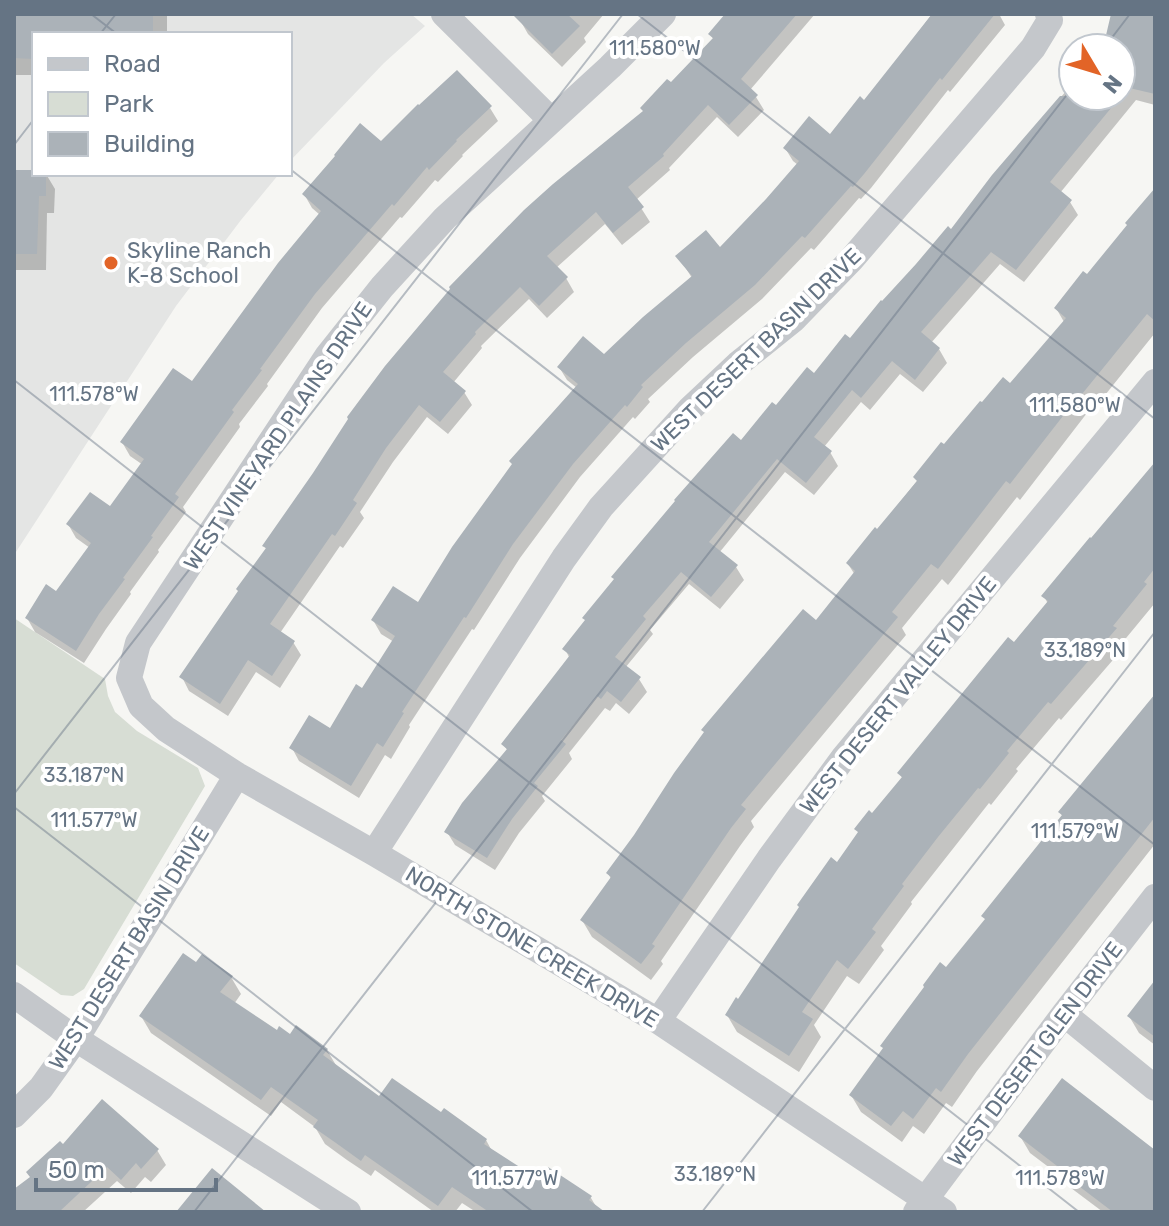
<svg xmlns="http://www.w3.org/2000/svg" width="1169" height="1226" viewBox="0 0 1169 1226" font-family="Rubik,sans-serif">
  <style>
    .built { fill: #e4e5e4 }
    .green { fill: #d7ddd4 }
    .shadow { fill: #0003 }
    .building { fill: #abb2b8 }
    .lines { fill: none; stroke-linecap: round; stroke-linejoin: round }
    .street { stroke: #c4c7cb; stroke-width: 26 }
    .ticks { fill: none; stroke: #657484; stroke-width: 2; stroke-opacity: 0.45 }
    .poi-dot { fill: #e26427; stroke: #fff; stroke-width: 3 }
    .labels { text-anchor: middle; dominant-baseline: central; stroke-width: 8; stroke-linejoin: round; paint-order: stroke }
    .poi-label { font-size: 22px; fill: #657484; stroke: #fff; text-anchor: start }
    .street-label { font-size: 22px; fill: #657484; stroke: #fff }
    .ticks-label { font-size: 20px; text-anchor: middle; fill: #657484; stroke: #fff; stroke-width: 8; stroke-linejoin: round; paint-order: stroke }
  </style>
  <rect width="100%" height="100%" fill="#f6f6f3"/>
  <path class="built" d="M14,14H411L425,26L384,63L290,161V34H34V174H279L241,220L176,306L14,555Z"/>
  <path class="green" d="M14,618L105,679L108,696L115,712L137,731L198,768L205,786L84,989L73,996L61,995L14,963Z"/>
  <path class="shadow" d="M14,14H167V34H34V75H14Z
    M526,14H604L584,38L586,42L562,67L528,34L520,20Z
    M728,14H815L750,90L756,97L764,110L738,137L717,117L669,168L670,170L636,200L650,222L622,245L605,224L556,268L566,278L574,292L547,318L529,299L481,346L482,348L453,383L464,392L472,405L448,434L427,417L393,462L360,512L364,518L343,548L340,546L280,633L293,642L301,655L280,688L256,672L228,716L189,691L182,677L267,550L264,546L645,112L714,40L710,34Z
    M932,14H999L1005,25L950,92L948,90L871,188L861,199L859,198L814,250L811,248L762,299L693,357L648,399L650,402L635,419L633,417L580,477L520,558L474,630L472,629L409,725L410,727L391,759L385,755L359,798L299,761L292,748L331,731L362,691L394,642L381,634L373,620L419,605L577,388L567,380L559,367L604,356L692,278L678,256L720,250L798,165L793,161L785,148L830,137L865,103Z
    M1113,14H1155V105L1136,100L1060,193L1070,202L1078,215L1024,282L1000,264L931,343L939,349L947,363L923,392L900,374L870,410L861,402L824,447L830,452L838,466L814,495L785,472L719,553L736,567L744,580L720,609L689,584L650,630L653,634L625,668L639,679L647,692L629,714L616,703L610,711L605,708L569,753L572,759L542,796L545,801L519,833L495,870L455,845L447,832L508,751L503,744L570,659L565,649L741,443L776,407L814,376L850,341L952,232L993,176L1073,83V96H1121V48H1105Z
    M490,108L498,121L462,155L463,156L438,182L435,180L402,218L400,217L322,308L267,384L268,386L239,424L240,427L183,507L186,512L158,550L159,552L130,592L131,594L106,629L84,663L35,632L27,618L57,593L90,548L76,538L68,524L111,509L143,465L130,456L122,442L192,384L320,215L312,208L304,194L381,144Z
    M14,172L46,174L55,189L54,213H47L46,270H14Z
    M1155,191V333L1089,415L1087,413L1020,500L1017,497L948,585L942,579L902,628L906,635L751,821L754,827L740,846L661,961L663,964L651,980L592,937L582,920L611,879L608,873L855,575L848,564L877,531L944,447L1011,386L1064,322L1056,308L1087,277Z
    M1155,465V597L1153,599L1155,603L1122,643L1125,646L1061,720L1059,718L1016,769L1018,771L991,805L989,803L911,902L912,904L881,946L884,950L859,984L847,976L814,1025L821,1037L799,1072L737,1032L727,1015L739,1002L873,816L903,779L899,773L1048,604L1044,596Z
    M1155,696V844L977,1071L952,1107L946,1103L924,1134L913,1126L902,1142L861,1112L851,1095L986,921L1063,817L1060,812Z
    M231,977L241,994L234,1004L277,1033L327,1050L337,1067L379,1098L441,1115L486,1140L492,1151L540,1182L591,1198L597,1208L602,1212H476L462,1203L455,1212H434L375,1170L371,1176L347,1160L325,1144L315,1127L281,1102L271,1116L151,1033L141,1016Z
    M1155,983V1045L1139,1033L1129,1016Z
    M1020,1136L1155,1152V1212H1103L1071,1188L1067,1181L1030,1153Z
    M157,1150L166,1165L151,1182L145,1177L131,1193L117,1181L83,1212H14V1191Z"/>
  <path class="building" d="M14,14H153V34H34V59L14,58Z
    M512,14H567L580,26L552,54Z
    M725,14H797L741,79L758,95L729,125L708,105L663,154L664,156L628,187L644,207L613,233L596,212L547,256L568,277L539,306L520,287L475,332L476,334L443,372L466,391L440,422L419,405L386,448L353,500L357,503L335,536L332,534L270,624L295,641L272,676L248,660L220,704L179,677L238,591L236,589L266,548L262,546L313,473L348,419L347,417L385,366L450,289L449,287L524,210L553,184L643,111L640,108L667,79L671,82L713,38L708,34Z
    M932,14H995L942,80L940,78L864,174L853,187L851,186L805,238L802,236L755,285L686,343L641,385L643,387L627,407L625,405L573,464L513,544L466,618L464,617L402,712L404,713L383,747L377,743L351,786L289,748L309,715L330,728L356,684L362,688L395,636L371,620L393,586L418,602L452,547L512,464L509,461L578,384L557,367L583,336L604,354L643,317L692,276L675,256L706,230L720,247L766,199L799,161L783,148L809,116L830,134L860,96L864,100Z
    M1111,14H1155V94L1121,86V48H1103Z
    M457,70L492,106L456,140L457,141L429,170L427,167L394,206L392,204L315,294L260,369L262,370L232,410L234,412L175,494L179,497L151,536L153,537L123,578L125,579L99,614L76,651L25,618L46,584L56,591L91,543L66,524L90,492L110,506L144,459L120,442L173,368L192,381L278,263L321,211L302,194L335,156L334,155L360,123L381,141L418,104L419,105Z
    M1060,96H1121L1050,182L1072,200L1016,270L991,252L921,332L940,348L915,380L892,361L861,398L852,390L814,437L832,451L806,483L777,459L709,542L738,565L711,597L681,572L643,616L646,619L615,657L641,677L621,702L607,691L601,699L597,696L561,740L566,744L534,783L538,786L512,819L487,858L444,832L462,803L507,749L501,744L570,655L562,649L585,620L582,618L614,579L611,577L675,501L674,500L733,433L741,440L772,402L776,405L807,367L814,373L845,334L850,338L881,300L882,301L916,264L948,226L951,229L992,175Z
    M14,170H34V174H46V196H39L37,254H14Z
    M1155,188V321L1147,314L1078,399L1077,398L1010,484L1006,481L938,569L931,564L892,612L898,617L741,805L746,809L731,828L652,944L655,946L641,964L580,920L611,877L606,873L634,835L674,773L704,732L701,730L803,609L816,620L855,571L846,563L875,527L877,529L917,481L913,477L941,442L944,444L980,401L982,402L1003,377L1010,383L1066,318L1054,308L1083,271L1087,274L1127,225L1125,223Z
    M1155,462V568L1144,582L1147,584L1113,626L1117,628L1051,704L1048,702L1007,751L1009,753L980,789L978,788L938,837L902,884L904,886L872,929L876,932L848,969L837,960L802,1012L813,1019L789,1056L725,1015L736,997L738,999L799,907L797,905L831,857L837,862L858,832L854,829L869,810L872,813L902,777L897,773L1008,637L1014,642L1048,601L1041,596L1090,537L1091,538Z
    M1155,694V817L968,1054L941,1092L936,1088L913,1119L903,1111L891,1126L849,1095L883,1048L880,1046L924,987L923,985L940,962L946,967L985,919L981,916L1062,815L1058,812Z
    M183,953L196,962L202,954L233,976L220,992L277,1030L279,1026L290,1034L296,1025L328,1049L323,1055L379,1096L392,1078L441,1112L444,1108L487,1139L484,1144L540,1180L548,1167L592,1196L589,1200L605,1212H489L452,1187L438,1206L365,1155L361,1161L336,1143L313,1127L318,1120L271,1087L261,1100L139,1016Z
    M1155,980V1037L1127,1016Z
    M1062,1078L1155,1150V1212H1113L1059,1171L1061,1169L1018,1136Z
    M102,1099L159,1149L141,1169L136,1163L121,1180L107,1167L59,1212H14V1189L30,1177L26,1172L60,1141L63,1144Z
    M212,1168L266,1212H176Z"/>
  <g class="lines">
    <path class="street" d="M444,14L551,120
      M663,14L610,67L445,218L382,287L328,355L138,643L129,678L141,706L166,729L237,775L374,853L658,1021L944,1212
      M374,853L564,558L601,507L690,409L738,364L794,319L851,260L1033,48L1050,20L1048,14
      M14,995L76,1039L348,1212
      M1064,1014L1155,1088
      M658,1021L769,859L844,757L1155,382
      M14,1115L41,1088L76,1039L237,775
      M916,1212L1064,1014L1155,897"/>
  </g>
  <path class="ticks" d="M91,14L117,34M637,14L1155,419M100,34L116,14M1104,48L1130,14M14,145L34,119M290,169L1155,845M14,380L1079,1212M14,794L623,14M14,807L533,1212M194,1212L1073,87M702,1212L1155,632"/>
  <circle class="poi-dot" cx="111" cy="263" r="8"/>
  <g class="labels">
    <g class="poi-label">
      <text x="127" y="250">Skyline Ranch<tspan x="127" dy="25">K-8 School</tspan></text>
    </g>
    <g class="street-label">
      <text transform="translate(756 350) rotate(-44)">WEST DESERT BASIN DRIVE</text>
      <text transform="translate(278 436) rotate(-56)">WEST VINEYARD PLAINS DRIVE</text>
      <text transform="translate(898 695) rotate(-51)">WEST DESERT VALLEY DRIVE</text>
      <text transform="translate(532 947) rotate(31)">NORTH STONE CREEK DRIVE</text>
      <text transform="translate(129 948) rotate(-58)">WEST DESERT BASIN DRIVE</text>
      <text transform="translate(1035 1054) rotate(-53)">WEST DESERT GLEN DRIVE</text>
    </g>
  </g>
  <g class="ticks-label">
    <text x="655" y="55">111.580°W</text>
    <text x="94" y="401">111.578°W</text>
    <text x="1075" y="412">111.580°W</text>
    <text x="1085" y="657">33.189°N</text>
    <text x="84" y="782">33.187°N</text>
    <text x="94" y="827">111.577°W</text>
    <text x="1075" y="838">111.579°W</text>
    <text x="715" y="1181">33.189°N</text>
    <text x="515" y="1185">111.577°W</text>
    <text x="1060" y="1185">111.578°W</text>
  </g>
  <rect width="1169" height="1226" fill="none" stroke="#657484" stroke-width="32"/>
  <rect x="32" y="32" width="260" height="144" fill="#ffffff" stroke="#c1c7ce" stroke-width="2"/>
  <rect x="48" y="58" width="40" height="12" fill="#c4c7cb" stroke="#c1c7ce" stroke-width="2"/>
  <text x="104" y="72" font-size="24" fill="#657484">Road</text>
  <rect x="48" y="92" width="40" height="24" fill="#d7ddd4" stroke="#c1c7ce" stroke-width="2"/>
  <text x="104" y="112" font-size="24" fill="#657484">Park</text>
  <rect x="48" y="132" width="40" height="24" fill="#abb2b8" stroke="#c1c7ce" stroke-width="2"/>
  <text x="104" y="152" font-size="24" fill="#657484">Building</text>
  <g transform="translate(1097 72) rotate(128)"><circle r="38" fill="#ffffff" stroke="#c1c7ce" stroke-width="2"/>
  <path d="M0-6L14 30L0 20L-14 30Z" fill="#e26427"/>
  <text y="-12" font-size="22" font-weight="bold" text-anchor="middle" fill="#657484">N</text>
  </g>
  <path d="M36 1178v12h180v-12" fill="none" stroke="#657484" stroke-width="4"/>
  <text x="48" y="1178" font-size="24" fill="#657484" stroke="#ffffff" stroke-width="6" paint-order="stroke">50 m</text>
</svg>
